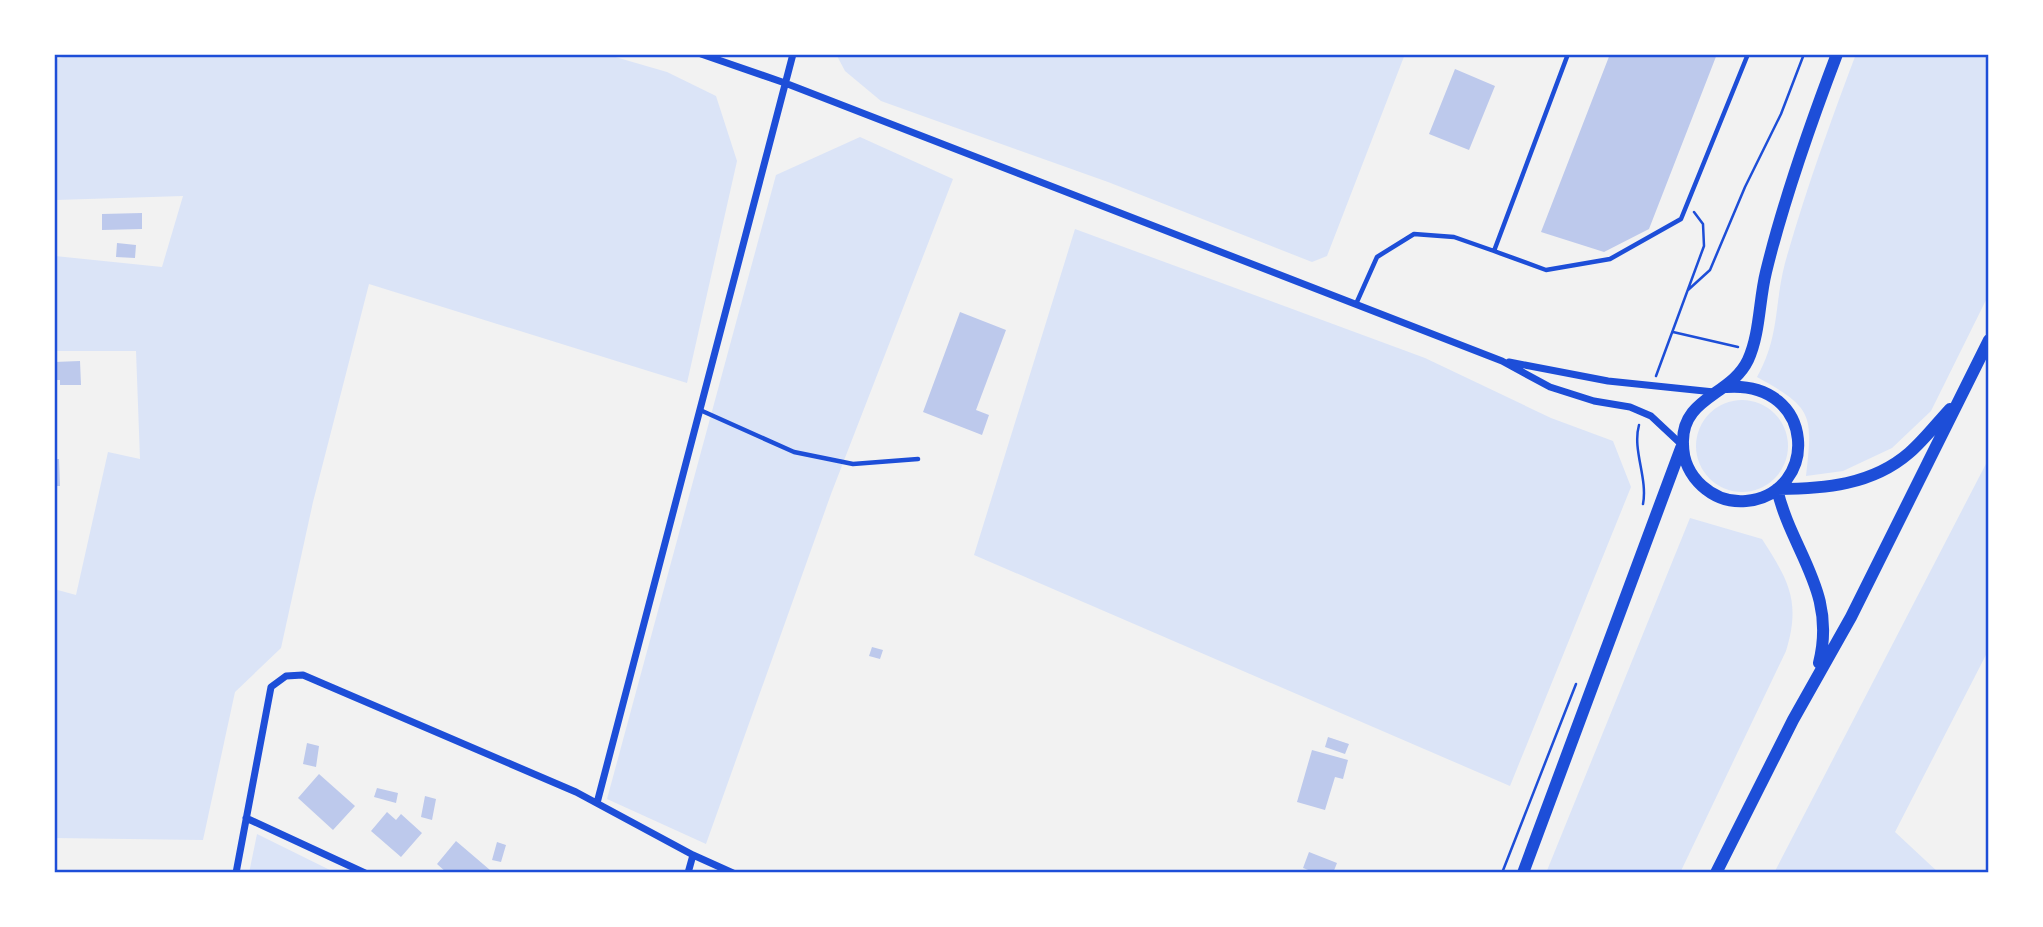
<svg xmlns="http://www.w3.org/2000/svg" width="2043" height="927" viewBox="0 0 2043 927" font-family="'Fira Sans',sans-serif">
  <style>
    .green { fill: #dbe4f7; fill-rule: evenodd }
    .building { fill: #bdc9ec }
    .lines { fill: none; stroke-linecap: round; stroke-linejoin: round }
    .path { stroke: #1d4ed8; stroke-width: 2.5 }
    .service { stroke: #1d4ed8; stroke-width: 4.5 }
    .minor { stroke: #1d4ed8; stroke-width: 7 }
    .secondary { stroke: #1d4ed8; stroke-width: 12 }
    .neatline { fill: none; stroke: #1d4ed8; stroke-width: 2.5 }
  </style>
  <rect width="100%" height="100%" fill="#f2f2f2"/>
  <path class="green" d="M72,54H605L667,72L716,96L737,161L687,383L369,284L313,502L281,648L235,692L203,840L54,838V589L76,595L108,452L140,459L136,351H54V60ZM183,196L162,267L55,256L56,200Z
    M836,54H1405L1327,256L1312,262L1108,182L881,101L845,71Z
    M1856,54H1989V294L1931,411L1892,448L1843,471L1806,476C1813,414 1813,408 1757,377C1780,336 1774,305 1785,263C1805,192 1830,123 1856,54Z
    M860,137L953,179L831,494L706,844L607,799L776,175Z
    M1075,229L1425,358L1551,418L1613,441L1631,487L1510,786L974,555Z
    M1696 446a46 46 0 1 1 92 0a46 46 0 1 1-92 0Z
    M1989,458V649L1895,832L1939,873H1774Z
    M1690,518L1762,539C1789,581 1801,602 1786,651L1680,873H1546Z
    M257,834L336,873H249Z"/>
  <path class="building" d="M1610,54H1717L1649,229L1604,252L1541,232Z
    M1455,69L1495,86L1469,150L1429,134Z
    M142,213V229L102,230V214Z
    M117,243L136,245L135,258L116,257Z
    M960,312L1006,330L976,410L989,415L982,435L923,412Z
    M80,361L81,385H60V380H54V362Z
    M54,459H59L60,486H54Z
    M872,647L883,650L880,659L869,656Z
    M1328,737L1349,744L1345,754L1325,747Z
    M307,743L319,746L316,767L303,764Z
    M1312,750L1348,760L1343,779L1335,777L1325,810L1297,802Z
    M319,774L355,806L333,830L298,798Z
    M377,788L398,793L396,803L374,797Z
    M425,796L436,799L432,820L421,817Z
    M387,812L396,820L401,814L422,833L401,857L371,831Z
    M456,841L490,870L488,873H447L437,864Z
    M497,842L506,845L501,862L492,860Z
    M1309,852L1337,863L1333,873H1316L1303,868Z"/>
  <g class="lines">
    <path class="path" d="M1688,290L1710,270L1745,187L1781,114L1804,54
      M1673,332L1738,347
      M1656,376L1704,246L1703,224L1694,212
      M1639,425C1632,450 1648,478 1643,504
      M1502,873L1576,684"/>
    <path class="service" d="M1494,251L1546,270L1610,259L1681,219L1748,54
      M1356,304L1377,257L1414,234L1454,237L1494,251L1568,54
      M700,410L794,452L853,464L918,459"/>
    <path class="minor" d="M701,54L785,83L1502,361L1550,387L1594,401L1630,407L1651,416L1682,445
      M1509,362L1608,381L1714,392
      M597,803L793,54
      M246,818L365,873
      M236,873L271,687L286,676L303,675L576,792L693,855L733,873
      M688,873L693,855"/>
    <path class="secondary" d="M1726,387C1817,380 1820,494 1746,501C1713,504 1683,477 1683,444C1681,397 1731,396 1748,360C1760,334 1759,300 1766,272C1784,198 1810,125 1837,54
      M1819,663C1837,591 1792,553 1777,489C1824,489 1872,485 1909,453C1924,440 1937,423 1950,409
      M1523,873L1681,448
      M1716,873L1793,720L1851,617L1989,340"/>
  </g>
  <rect width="2043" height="927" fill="none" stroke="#ffffff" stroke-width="112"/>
  <rect x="56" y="56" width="1931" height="815" class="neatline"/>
</svg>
